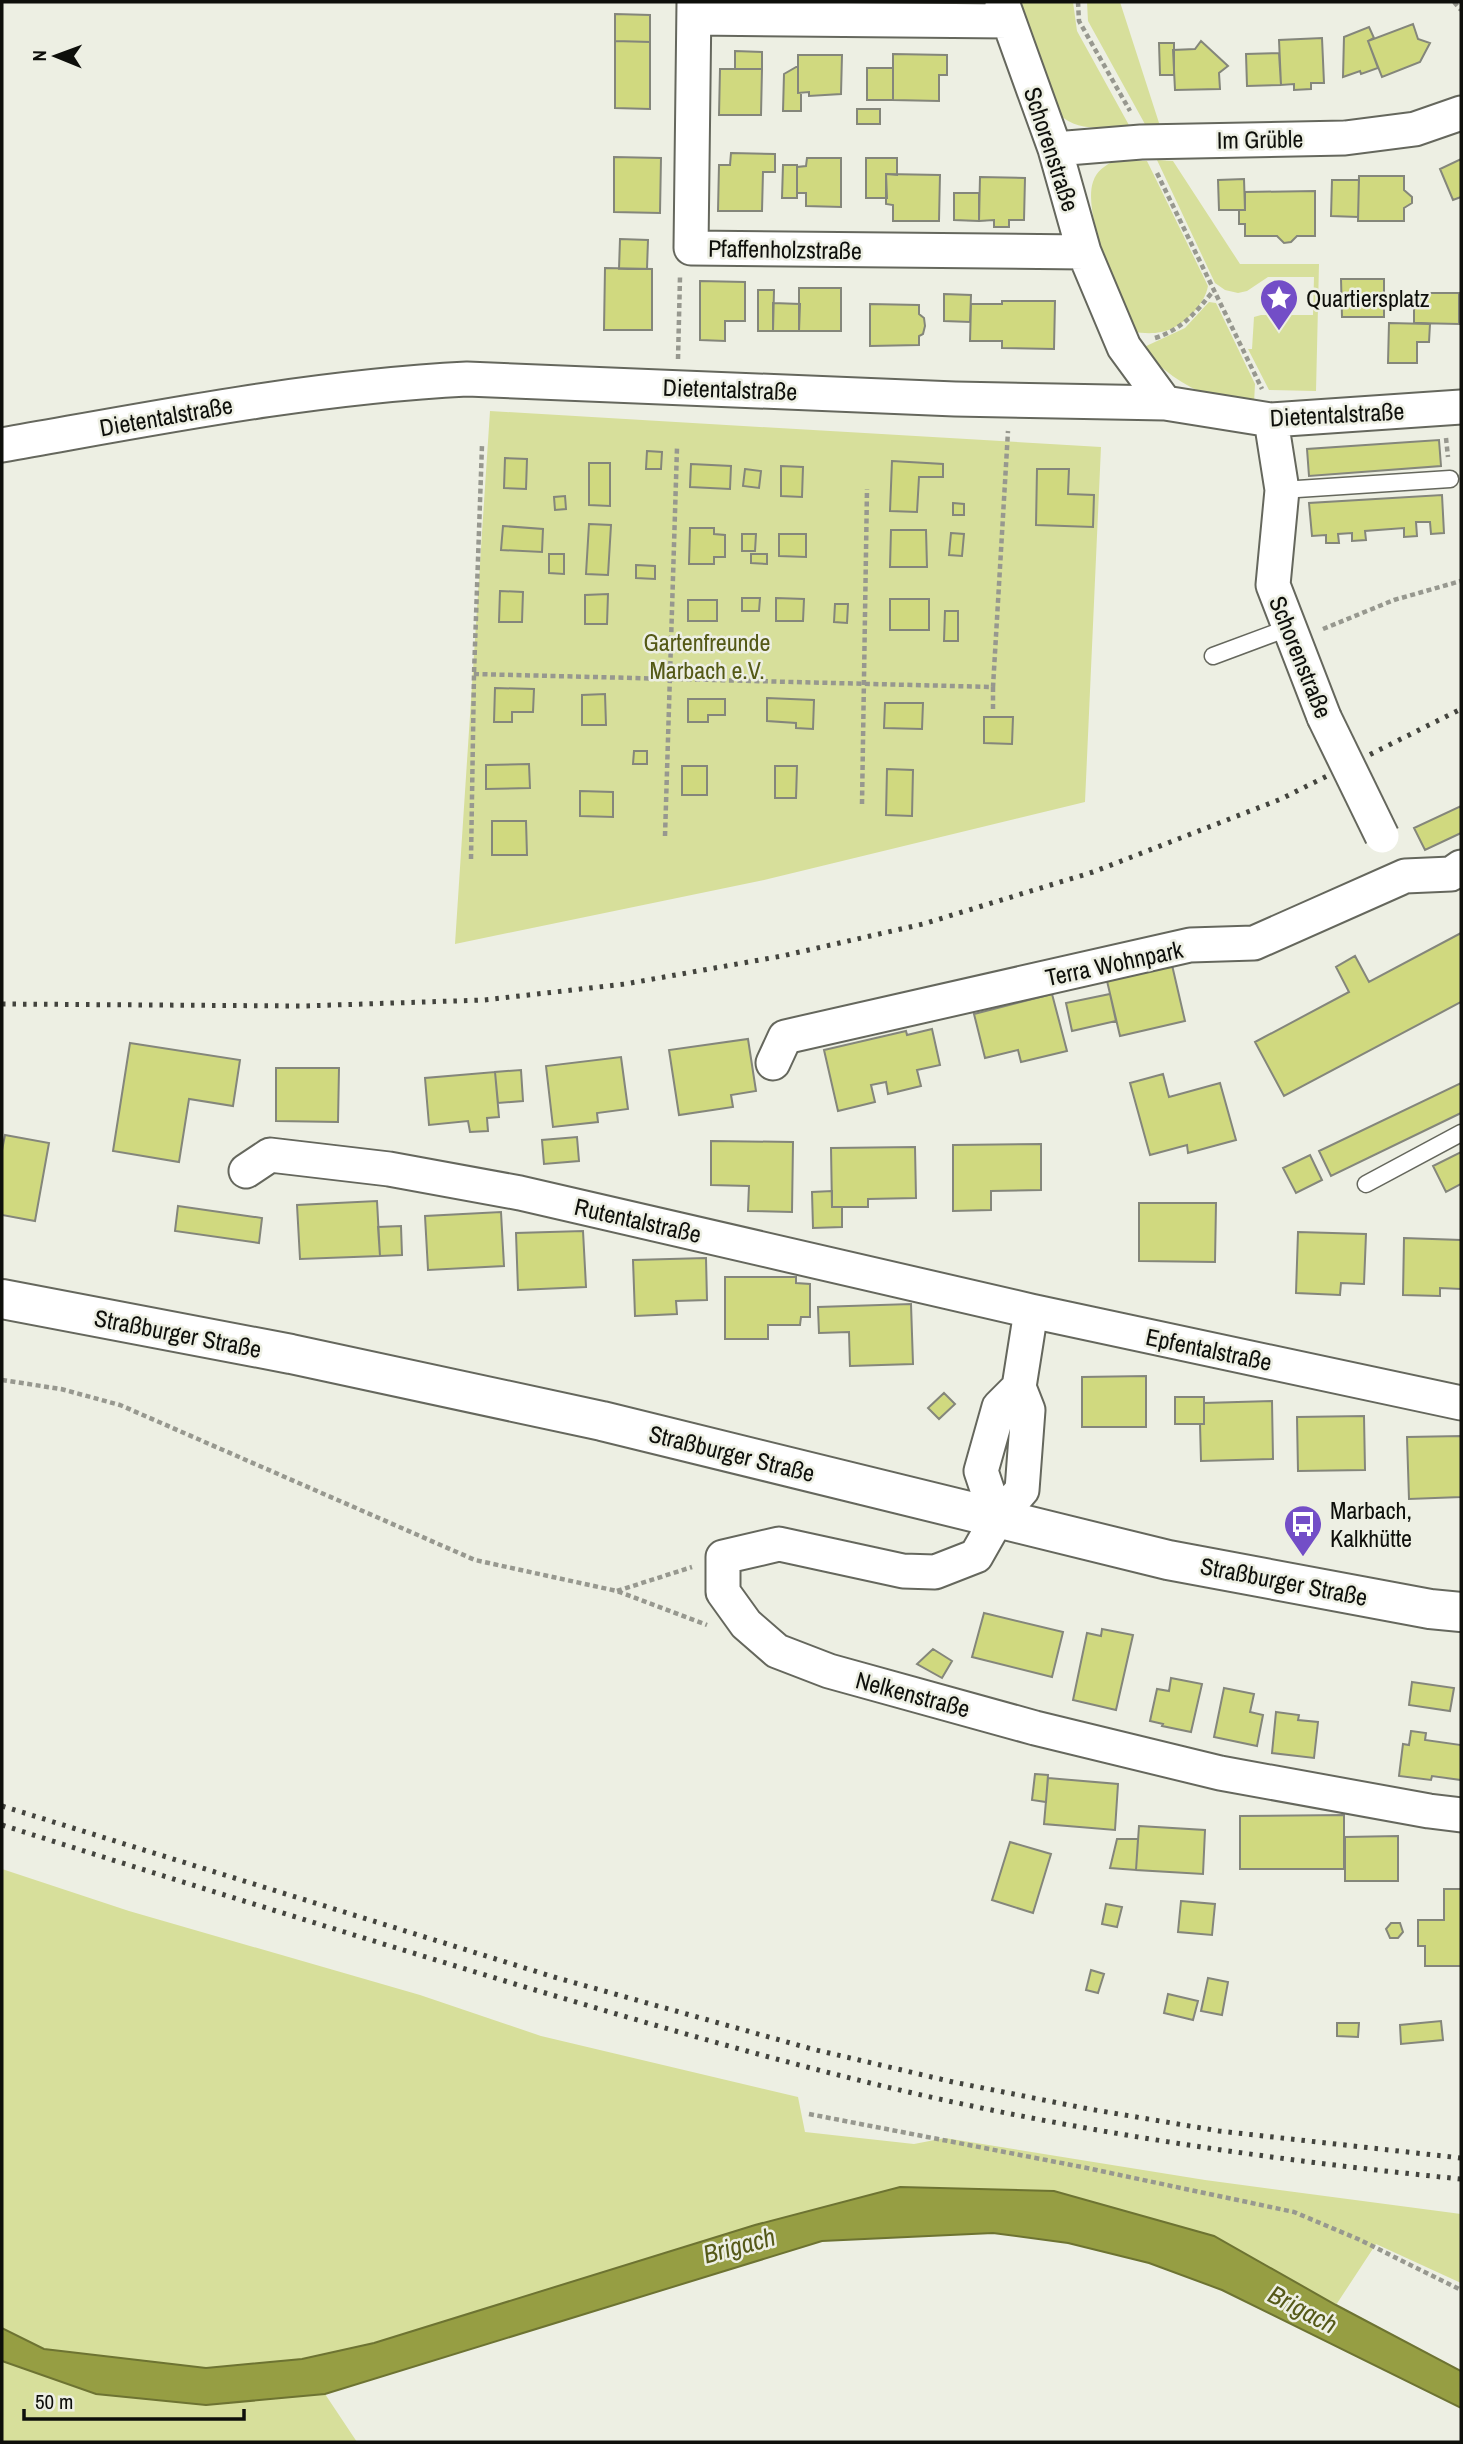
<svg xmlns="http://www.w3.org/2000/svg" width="1463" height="2444" viewBox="0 0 1463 2444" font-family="'Archivo Narrow',sans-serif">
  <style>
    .green { fill: #d7df9b }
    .water { fill: #969e43; stroke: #6d7332; stroke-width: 2 }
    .building { fill: #d0d97f; stroke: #84867b; stroke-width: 2 }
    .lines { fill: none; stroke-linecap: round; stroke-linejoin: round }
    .service-casing { stroke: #65675d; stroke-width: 19 }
    .minor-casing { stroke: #65675d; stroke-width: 37 }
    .secondary-casing { stroke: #65675d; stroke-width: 42 }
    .path { stroke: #97988f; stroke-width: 4.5; stroke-dasharray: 5 3.5; stroke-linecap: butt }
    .service { stroke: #fff; stroke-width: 16 }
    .minor { stroke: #fff; stroke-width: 33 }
    .secondary { stroke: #fff; stroke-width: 38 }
    .rail { stroke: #43443e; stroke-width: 5; stroke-dasharray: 3.5 7; stroke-linecap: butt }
    .minor-bridge-casing { stroke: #65675d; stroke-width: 37; stroke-linecap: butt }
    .minor-bridge { stroke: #fff; stroke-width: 33 }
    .labels { text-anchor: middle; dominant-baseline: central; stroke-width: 5; stroke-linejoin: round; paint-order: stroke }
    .street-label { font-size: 24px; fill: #0e0f0b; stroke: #edefe3 }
    .poi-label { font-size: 24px; fill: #0e0f0b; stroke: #edefe3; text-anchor: start }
    .park-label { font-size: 24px; fill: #545916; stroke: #edefe3 }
    .water-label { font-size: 26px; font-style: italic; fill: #555918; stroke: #edefe3 }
  </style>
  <rect width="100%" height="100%" fill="#edefe3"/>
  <path class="green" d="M1019,2H1073L1077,31L1130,127C1105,127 1078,133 1059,114Z
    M1087,2H1120L1160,126H1146L1088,21Z
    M1115,160L1147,161L1208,286C1205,305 1181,329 1161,332C1152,334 1142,333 1133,332C1120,299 1082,214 1093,182C1097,170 1105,166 1115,160Z
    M1157,160L1173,161L1240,264H1319L1316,391L1269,390L1248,349H1252L1254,317L1261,315H1313L1314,277H1268L1247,291L1238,293L1225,290L1215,283Z
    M1209,302L1216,303L1255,384L1254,403C1240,401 1223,401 1210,396C1184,386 1160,369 1142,348L1185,328Z
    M490,411L1101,447L1085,802L764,880L455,944Z
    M2,1869L129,1911L420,1995L541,2036L798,2097L805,2132L914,2144L945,2138L1205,2180L1461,2214V2283L1376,2244L1336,2305L1214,2236L1055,2191L900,2187L755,2225L374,2343L302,2359L206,2368L44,2349L2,2328Z
    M2,2361L96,2394L206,2405L325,2394L357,2442H2Z"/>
  <path class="water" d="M900,2187L1054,2191L1214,2236L1336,2305L1461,2371V2408L1222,2290L1149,2263L1068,2243L993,2233L822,2241L325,2394L206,2405L96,2394L2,2361V2328L44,2349L206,2368L302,2359L374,2343L755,2225Z"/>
  <path class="building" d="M615,14L650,15V42L615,41Z
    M1413,24L1418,39L1430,43L1420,62L1382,77L1368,41Z
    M1369,27L1374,38L1368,41L1378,68L1361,74L1360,71L1343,77L1344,37Z
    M1322,38L1324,83H1311V89L1294,90V84L1281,85L1279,40Z
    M615,41L650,42V109L615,108Z
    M1201,41L1228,66L1219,73L1220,89L1175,90L1173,50L1195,49Z
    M1159,43H1174V75H1160Z
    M735,51L762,52V69H735Z
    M1279,53L1281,85L1247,86L1246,54Z
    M893,54L947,55V75H939V101L893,100Z
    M798,55H842L841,94L809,96V92L798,93Z
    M798,66V93H801V111H783L784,74Z
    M867,68H893V100H867Z
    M720,69H762L761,115H719Z
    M857,109H880V124H857Z
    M731,153L775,154V172H763L762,211H718L719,165H730Z
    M614,157L661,158L660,213L614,212Z
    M807,158H841V207L806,206V193H797V167L806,166Z
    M866,158H897V175L886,174L887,198H866Z
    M1461,159V197L1453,200L1440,169Z
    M783,165H797V198H782Z
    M886,174L940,175L939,221H893V205L886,204Z
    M1359,176H1404V190L1412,197V203L1404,208V221H1358Z
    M980,177L1025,178L1024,220H1009V227H994V220L979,221Z
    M1244,179L1245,210H1219L1218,180Z
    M1332,180H1359L1358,217L1331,216Z
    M1315,191V236H1297L1291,242L1284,243L1277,236H1245V224H1239V210H1245V192Z
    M954,193H979V221L954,220Z
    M620,239L648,240L647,269H619Z
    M605,268L652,269V330H604Z
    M1341,279H1384V317H1342Z
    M700,281L745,282V321H725V341L700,340Z
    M799,288H841V331H799Z
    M758,290H774L773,331H758Z
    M1414,293H1459V324L1414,323Z
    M944,294L971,295L970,322L944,321Z
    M1002,301H1055L1054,349L1002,348V341H970L971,304H1002Z
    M773,303L800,304L799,331H773Z
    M870,304L919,305V314L924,318L925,326L923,334L919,336V345L870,346Z
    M1389,323L1430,324L1429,342H1417V363H1388Z
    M1439,440L1441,466L1309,476L1307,449Z
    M647,451L662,452L661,469H646Z
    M505,458L527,459L526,489L504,488Z
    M892,461L943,464V477H919L917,512L890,511Z
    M589,463H610V506L589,505Z
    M691,464L731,466L730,489L690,487Z
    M781,466L803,467L802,497L781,496Z
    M745,469L761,471L759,488L743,486Z
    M1037,469H1069L1068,494L1094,495L1093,527L1036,525Z
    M1442,495L1444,533L1431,534L1430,522H1416L1417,536L1404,537V528L1365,531L1366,540L1352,541V533L1338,534L1339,543H1326V535L1312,536L1309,503Z
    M565,496L566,509L555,510L554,497Z
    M953,503L964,504V515H953Z
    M589,524L611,525L608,575L586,574Z
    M503,526L543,529L542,552L501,550Z
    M690,528H714V534L725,535V557H714V564H689Z
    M891,530H926L927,567H890Z
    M951,533L964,534L962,556L949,555Z
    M742,534H756L755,551H742Z
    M779,534H806V557L779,556Z
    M549,554H564V574L549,573Z
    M751,554H767V564L751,563Z
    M636,565L655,566V579L636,578Z
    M500,591L523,592L522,622H499Z
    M608,594L607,624H585V595Z
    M742,598H760L759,611H742Z
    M776,598L804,599L803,621H776Z
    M890,599H929V630H890Z
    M688,600H717V621H688Z
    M835,604H848L847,623L834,622Z
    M945,611H958V641H944Z
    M495,688L534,689L533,712H512V722H494Z
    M605,694L606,725H582V695Z
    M767,698L814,700L813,729L796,728V723L767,721Z
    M688,699H725V715H708V722H688Z
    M885,703H923L922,729L884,728Z
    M984,717H1013L1012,744L984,743Z
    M634,751H647V764H633Z
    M529,764L530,788L486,789V765Z
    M682,766H707V795H682Z
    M775,766H797L796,798H775Z
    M887,769L913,770L912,816L886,815Z
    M580,791L613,792V817L580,816Z
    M1461,806V833L1425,850L1414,828Z
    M492,821H526L527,855H492Z
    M1461,933V1002L1284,1096L1255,1042L1349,992L1336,967L1355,956L1369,982Z
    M1172,965L1185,1021L1120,1036L1107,981Z
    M1052,994L1067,1051L1021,1062L1018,1050L985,1058L974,1014Z
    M1110,994L1116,1021L1072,1031L1066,1003Z
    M932,1029L940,1065L917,1070L921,1086L888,1094L886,1082L871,1085L875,1102L838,1111L824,1050L906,1031L907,1035Z
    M748,1039L756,1091L731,1095L733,1107L679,1115L669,1050Z
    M130,1043L240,1060L233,1106L189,1099L179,1162L113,1151Z
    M621,1057L628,1109L597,1113L598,1122L553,1127L546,1066Z
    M276,1068H339L338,1122L276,1121Z
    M521,1070L523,1101L498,1103L495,1072Z
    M495,1072L499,1117L487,1118L488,1131L470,1132L468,1121L429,1125L425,1078Z
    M1163,1074L1169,1097L1220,1083L1236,1140L1188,1153L1187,1145L1150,1155L1130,1083Z
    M1461,1083V1113L1331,1176L1319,1151Z
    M5,1135L49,1143L35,1221L2,1215V1150Z
    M577,1137L579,1161L544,1164L542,1140Z
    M711,1141L793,1142L792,1212L748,1211L749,1186L711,1185Z
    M1041,1144V1190L991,1191V1210L953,1211V1145Z
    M915,1147L916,1198L868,1199V1207H832L831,1148Z
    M1461,1152V1184L1446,1192L1433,1166Z
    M1310,1155L1322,1180L1296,1193L1283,1168Z
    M832,1191V1207H842V1227L813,1228L812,1192Z
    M377,1201L380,1256L300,1259L297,1205Z
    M1139,1203H1216L1215,1262L1139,1261Z
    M178,1206L262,1218L259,1243L175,1231Z
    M501,1212L504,1266L428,1270L425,1216Z
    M401,1226L402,1255L380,1256L378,1227Z
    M583,1231L586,1287L518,1290L516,1233Z
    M1298,1232L1366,1234L1364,1284L1341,1283L1340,1295L1296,1293Z
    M1404,1238L1461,1240V1289L1440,1288V1296L1403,1295Z
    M706,1258L707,1300L676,1301L677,1314L635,1316L633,1260Z
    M725,1277H796V1283L810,1284V1317H801L800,1325H768V1339H725Z
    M911,1304L913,1364L850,1366L849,1332L819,1333L818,1307Z
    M1146,1376V1427H1082V1377Z
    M944,1393L955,1404L939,1419L928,1408Z
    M1175,1397H1204V1424H1175Z
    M1272,1401L1273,1459L1201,1461L1200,1424H1204V1403Z
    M1364,1416L1365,1470L1298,1471L1297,1417Z
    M1461,1436V1497L1409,1499L1407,1437Z
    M984,1613L1063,1632L1052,1677L972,1657Z
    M1102,1629L1133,1635L1116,1710L1073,1700L1087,1633L1101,1636Z
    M933,1649L952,1661L942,1678L917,1664Z
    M1171,1678L1202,1684L1191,1732L1162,1726L1163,1724L1150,1721L1157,1689L1169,1691Z
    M1412,1682L1454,1688L1450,1711L1409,1705Z
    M1224,1688L1254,1694L1250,1712L1263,1715L1257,1746L1214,1737Z
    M1276,1712L1299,1715L1298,1720L1318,1722L1314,1758L1272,1753Z
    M1411,1731L1426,1733L1425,1740L1461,1745V1780L1432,1776L1431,1780L1399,1776L1403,1744L1409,1745Z
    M1035,1774L1048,1775L1046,1802L1032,1800Z
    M1048,1778L1118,1784L1115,1830L1044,1824Z
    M1344,1815V1869H1240V1816Z
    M1139,1826L1205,1830L1203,1874L1136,1870Z
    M1398,1836V1881H1345V1837Z
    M1117,1839H1138L1136,1870L1110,1868Z
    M1010,1842L1051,1854L1033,1913L992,1900Z
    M1444,1889H1461V1966H1425V1946H1418V1920H1444Z
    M1181,1901L1215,1904L1212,1935L1178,1932Z
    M1106,1904L1122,1907L1117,1927L1102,1924Z
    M1391,1923H1400L1403,1932L1398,1938H1390L1386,1929Z
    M1091,1970L1104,1974L1098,1993L1086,1990Z
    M1208,1978L1228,1982L1222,2015L1201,2011Z
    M1168,1994L1198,2001L1193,2020L1164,2013Z
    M1441,2021L1443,2040L1401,2044L1400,2025Z
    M1337,2023H1359L1358,2037L1337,2036Z"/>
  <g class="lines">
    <defs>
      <path id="service" d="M1282,490L1450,479
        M1213,656L1291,627
        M1366,1184L1461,1133"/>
      <path id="minor" d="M694,2L691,248L1084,252
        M1002,2L1055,149L1084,252L1124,347L1165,403
        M694,18L1008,21
        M1055,149L1141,142L1345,138L1415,129L1461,113
        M1271,420L1282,490L1273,585L1324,717
        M2,445C156,418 310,387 467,379L955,399L1165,403L1271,420L1461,407
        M773,1063L785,1037L1190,945L1254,943L1405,876L1451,874L1461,867
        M246,1171L270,1155L389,1169L520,1193L1031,1311L1461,1403
        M1031,1311L1019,1387L1028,1410L1022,1490L997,1519L976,1556L935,1572L903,1571L779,1544L723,1557V1592L746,1624L777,1651L829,1671L1035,1728L1220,1773L1429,1811L1461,1815
        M997,1519L981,1471L999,1407L1019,1387"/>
      <path id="secondary" d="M2,1299L291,1354L602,1421L1168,1560L1430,1609L1461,1612"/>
    </defs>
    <use href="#service" class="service-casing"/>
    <use href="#minor" class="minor-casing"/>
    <use href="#secondary" class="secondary-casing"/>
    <path class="path" d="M1078,2L1079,21L1130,111
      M1454,2L1461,10
      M1157,173L1262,389
      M1155,338C1183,329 1196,312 1214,290
      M678,359L680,277
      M1446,438L1448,457
      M1323,629L1394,600L1461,581
      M474,674L993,687L1008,431
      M993,687V709
      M862,804L867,489
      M665,836L677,448
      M471,859L474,674L482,445
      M2,1380L61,1389L120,1405L475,1560L617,1591L707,1625
      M617,1591L692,1567
      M809,2114L1082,2167L1294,2212L1358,2239L1461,2290"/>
    <use href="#service" class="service"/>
    <use href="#minor" class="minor"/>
    <use href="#secondary" class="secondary"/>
    <path class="rail" d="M2,1004L303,1006L484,1000L625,984L782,956L923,924L1093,872L1281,799L1461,709
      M2,1806L554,1977L812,2049L953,2082L1089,2109L1219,2131L1461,2158
      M2,1825C172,1879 343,1932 515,1984C660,2027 805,2070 953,2102C1121,2138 1290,2162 1461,2179"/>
    <defs>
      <path id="minor-bridge" d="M1324,717L1382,836"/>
    </defs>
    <use href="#minor-bridge" class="minor-bridge-casing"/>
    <use href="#minor-bridge" class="minor-bridge"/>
  </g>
  <defs>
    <symbol id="sight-pin" viewBox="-11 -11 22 30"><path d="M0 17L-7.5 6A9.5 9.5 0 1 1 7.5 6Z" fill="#734ec7" stroke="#edefe3"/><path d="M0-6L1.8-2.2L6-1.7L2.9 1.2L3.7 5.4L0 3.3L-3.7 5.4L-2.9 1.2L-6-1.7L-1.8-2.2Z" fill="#fff"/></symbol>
    <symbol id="bus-pin" viewBox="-11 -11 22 30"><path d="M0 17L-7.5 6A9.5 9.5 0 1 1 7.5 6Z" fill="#734ec7" stroke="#edefe3"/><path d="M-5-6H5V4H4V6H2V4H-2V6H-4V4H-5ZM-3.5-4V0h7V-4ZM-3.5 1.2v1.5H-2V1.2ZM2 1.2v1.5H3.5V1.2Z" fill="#fff"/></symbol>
  </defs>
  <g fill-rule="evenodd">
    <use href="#sight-pin" x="1257" y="276" width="44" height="60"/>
    <use href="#bus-pin" x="1281" y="1502" width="44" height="60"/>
  </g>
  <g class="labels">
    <g class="street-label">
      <text transform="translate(1260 139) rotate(-1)">Im Grüble</text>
      <text transform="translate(1052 149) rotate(72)">Schorenstraße</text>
      <text transform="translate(785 249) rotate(1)">Pfaffenholzstraße</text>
      <text transform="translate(730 389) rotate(2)">Dietentalstraße</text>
      <text transform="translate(1337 414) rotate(-3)">Dietentalstraße</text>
      <text transform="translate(166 416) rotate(-10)">Dietentalstraße</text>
      <text transform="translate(1301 657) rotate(68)">Schorenstraße</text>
      <text transform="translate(1114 963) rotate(-12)">Terra Wohnpark</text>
      <text transform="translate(638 1220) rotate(13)">Rutentalstraße</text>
      <text transform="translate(178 1333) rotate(11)">Straßburger Straße</text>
      <text transform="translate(1209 1349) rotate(12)">Epfentalstraße</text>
      <text transform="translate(732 1453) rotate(14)">Straßburger Straße</text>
      <text transform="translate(1284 1581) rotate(11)">Straßburger Straße</text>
      <text transform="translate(913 1694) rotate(15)">Nelkenstraße</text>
    </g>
    <g class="poi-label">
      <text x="1306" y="298">Quartiersplatz</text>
      <text x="1330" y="1510">Marbach,<tspan x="1330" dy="28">Kalkhütte</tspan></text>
    </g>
    <g class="park-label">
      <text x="707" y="642">Gartenfreunde<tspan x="707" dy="28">Marbach e.V.</tspan></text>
    </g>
    <g class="water-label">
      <text transform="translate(739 2245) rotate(-15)">Brigach</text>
      <text transform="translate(1303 2309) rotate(28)">Brigach</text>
    </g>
  </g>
  <rect width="1463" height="2444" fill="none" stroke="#0e0f0b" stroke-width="7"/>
  <g transform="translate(56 56) rotate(271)" stroke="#edefe3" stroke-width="5" paint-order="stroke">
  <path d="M0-5L12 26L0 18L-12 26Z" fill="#0e0f0b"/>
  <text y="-10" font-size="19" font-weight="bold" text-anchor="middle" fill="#0e0f0b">N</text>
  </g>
  <path d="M24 2409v10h220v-10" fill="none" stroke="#0e0f0b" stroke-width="3.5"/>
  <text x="35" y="2409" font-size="21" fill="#0e0f0b" stroke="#edefe3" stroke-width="5" paint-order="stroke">50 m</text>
</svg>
